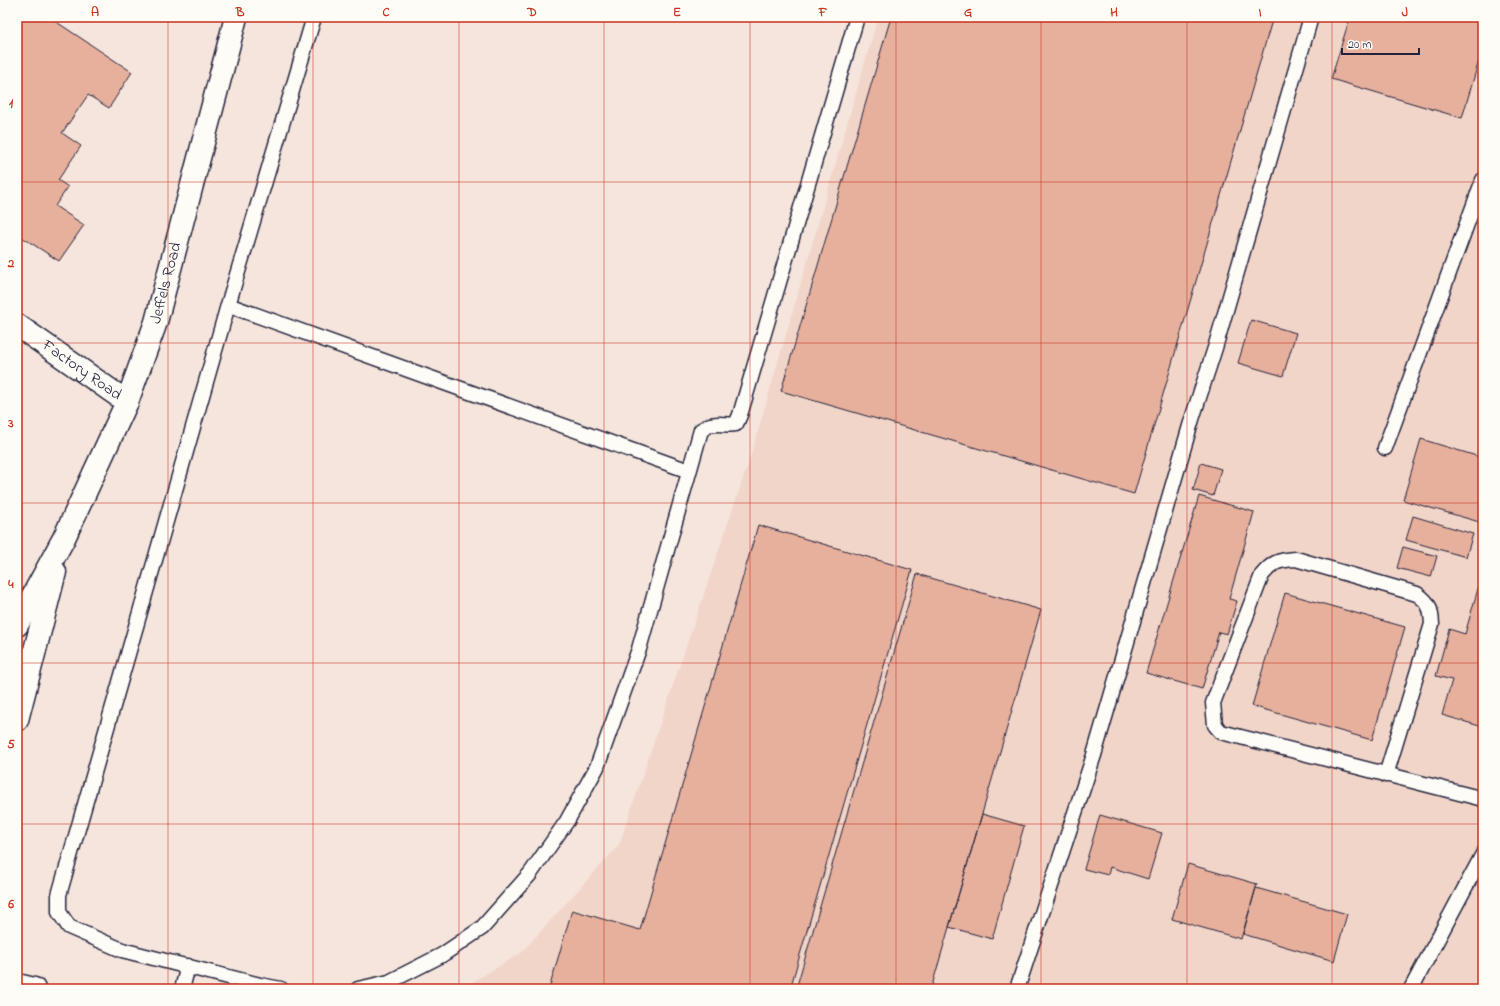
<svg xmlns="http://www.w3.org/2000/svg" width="1500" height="1006" viewBox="0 0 1500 1006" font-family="'Indie Flower',sans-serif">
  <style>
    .built { fill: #f2d5c9 }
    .building { fill: #e7b09d; stroke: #22223b }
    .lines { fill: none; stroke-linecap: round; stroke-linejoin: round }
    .service-casing { stroke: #22223b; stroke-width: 17 }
    .minor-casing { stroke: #22223b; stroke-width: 25 }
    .secondary-casing { stroke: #22223b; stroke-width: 25 }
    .service { stroke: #fdfcf7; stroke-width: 14 }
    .minor { stroke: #fdfcf7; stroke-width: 22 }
    .secondary { stroke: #fdfcf7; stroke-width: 22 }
    .grid { fill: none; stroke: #c8321e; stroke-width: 1; stroke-opacity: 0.55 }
    .labels { text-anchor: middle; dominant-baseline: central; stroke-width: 3.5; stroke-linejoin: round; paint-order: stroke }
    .street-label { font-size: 16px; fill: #22223b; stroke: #fdfcf7 }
    .neatline { fill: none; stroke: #c8321e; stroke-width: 1.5 }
    .grid-label { font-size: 13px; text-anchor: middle; font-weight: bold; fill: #c8321e }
  </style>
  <rect width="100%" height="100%" fill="#f6e5dc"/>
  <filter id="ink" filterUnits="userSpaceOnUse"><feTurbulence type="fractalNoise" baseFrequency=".025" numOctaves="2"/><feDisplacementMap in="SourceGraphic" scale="8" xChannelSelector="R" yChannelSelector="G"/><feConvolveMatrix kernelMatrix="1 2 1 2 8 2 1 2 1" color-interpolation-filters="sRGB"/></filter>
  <g filter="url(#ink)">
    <path class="built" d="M878,17H1483V989H461L521,953L619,845L751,455Z"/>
    <path class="building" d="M17,17H49L132,72L109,108L88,95L62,133L81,146L58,180L68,187L55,206L84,225L59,261L17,234Z
      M891,17H1273L1134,494L781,391Z
      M1350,17H1483V47L1462,118L1331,79Z
      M1251,320L1296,333L1283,376L1238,363Z
      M1421,439L1483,458V523L1403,500Z
      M1201,463L1221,469L1213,496L1193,490Z
      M1199,496L1254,512L1229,599L1237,601L1227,634L1219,632L1202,689L1146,673Z
      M1413,516L1473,534L1466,557L1406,540Z
      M758,525L912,570L790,989H549L572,910L640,930Z
      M1403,547L1437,556L1431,577L1397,568Z
      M1483,571V727L1442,715L1452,680L1436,676L1449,629L1465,634Z
      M917,574L1041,610L982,814L931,989H796Z
      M1285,593L1405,627L1372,740L1252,706Z
      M982,814L1024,826L992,939L949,927Z
      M1100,815L1162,833L1148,879L1110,867L1108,875L1084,869Z
      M1188,864L1257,884L1241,939L1172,919Z
      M1256,888L1347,914L1334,961L1243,934Z"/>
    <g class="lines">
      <defs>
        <path id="service" d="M228,305L689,471
          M1385,448L1483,180
          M1386,775L1432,624C1431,609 1430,603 1417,594L1296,559C1278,560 1273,562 1262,575L1213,703L1215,725L1221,732L1483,799
          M182,989L188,966
          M281,989L260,985L122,950L69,927L59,912V895L228,305L314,17
          M358,989L389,982L442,955L482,928L530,874L567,821L597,767L639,649L701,430C704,429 707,426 710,425C718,422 728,426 736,424L740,415L857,17
          M1017,989L1094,755L1192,419L1215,348L1311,17
          M1411,989L1483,854"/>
        <g id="minor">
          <path id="s1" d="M17,325L127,402"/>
          <path d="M17,985L34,989"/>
        </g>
        <g id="secondary">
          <path id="s2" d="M17,625L64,538L127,402L156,322L236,17"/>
          <path d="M17,720L55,572"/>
        </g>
      </defs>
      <use href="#service" class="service-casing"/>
      <use href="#minor" class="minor-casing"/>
      <use href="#secondary" class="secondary-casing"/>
      <use href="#service" class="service"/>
      <use href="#minor" class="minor"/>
      <use href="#secondary" class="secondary"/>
    </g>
  </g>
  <path class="grid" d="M168,17V989M313,17V989M459,17V989M604,17V989M750,17V989M896,17V989M1041,17V989M1187,17V989M1332,17V989M17,182H1483M17,343H1483M17,503H1483M17,663H1483M17,824H1483"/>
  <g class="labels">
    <g class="street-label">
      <text stroke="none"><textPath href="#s2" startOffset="374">Jeffels Road</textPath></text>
      <text stroke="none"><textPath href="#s1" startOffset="79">Factory Road</textPath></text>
    </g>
  </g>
  <rect width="1500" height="1006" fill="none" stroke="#fdfcf7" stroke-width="44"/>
  <path d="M1342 48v6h77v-6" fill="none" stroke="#22223b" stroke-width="2"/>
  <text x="1348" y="48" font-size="12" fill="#22223b" stroke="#fdfcf7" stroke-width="3" paint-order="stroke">20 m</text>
  <rect x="22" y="22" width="1456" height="962" class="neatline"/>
  <g class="grid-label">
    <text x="95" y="16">A</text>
    <text x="240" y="16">B</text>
    <text x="386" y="16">C</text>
    <text x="532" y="16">D</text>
    <text x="677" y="16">E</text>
    <text x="823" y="16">F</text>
    <text x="968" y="16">G</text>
    <text x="1114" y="16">H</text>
    <text x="1260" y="16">I</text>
    <text x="1405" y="16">J</text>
    <text x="11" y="107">1</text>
    <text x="11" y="267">2</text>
    <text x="11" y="427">3</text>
    <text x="11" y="588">4</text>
    <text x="11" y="748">5</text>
    <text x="11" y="908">6</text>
  </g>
</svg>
